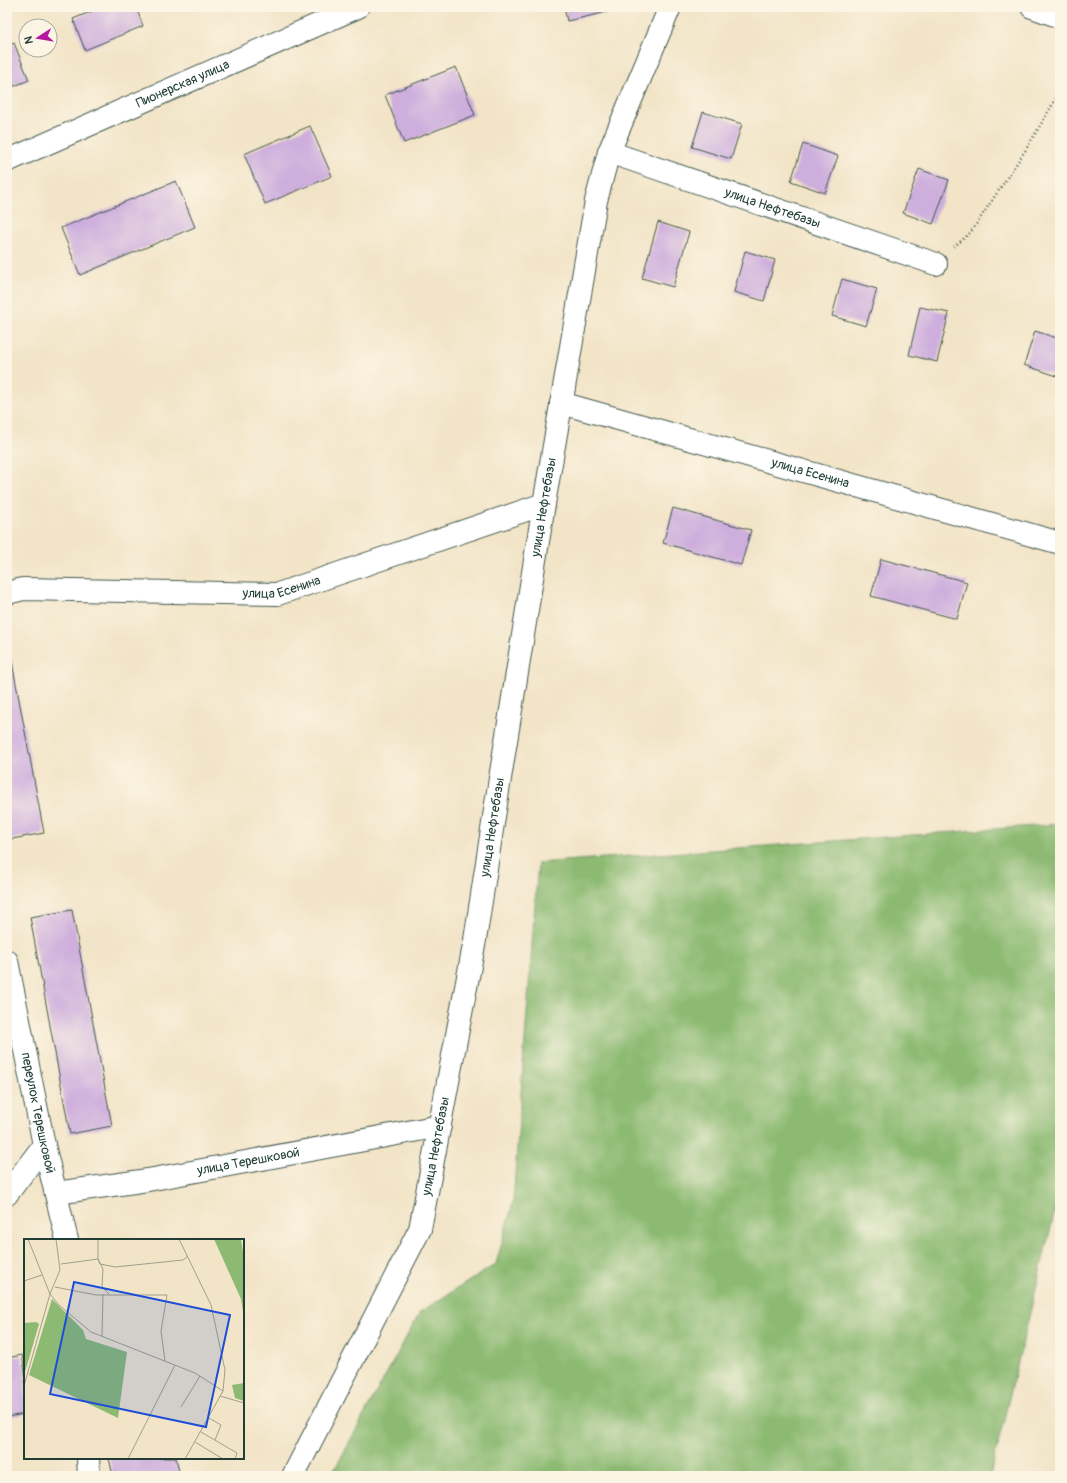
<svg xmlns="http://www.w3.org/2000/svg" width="1067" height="1483" viewBox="0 0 1067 1483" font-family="Pangolin,sans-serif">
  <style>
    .forest { fill: #8cba72; stroke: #567c53 }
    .building { fill: #cdaedd }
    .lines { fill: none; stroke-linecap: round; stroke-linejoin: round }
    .minor-casing { stroke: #3f564a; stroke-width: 24 }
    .path { stroke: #3f564a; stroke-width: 2.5; stroke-dasharray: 1 3; stroke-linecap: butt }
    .minor { stroke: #fff; stroke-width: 22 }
    .labels { text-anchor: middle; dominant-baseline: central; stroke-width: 3; stroke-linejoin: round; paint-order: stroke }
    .street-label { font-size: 13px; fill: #1f3d34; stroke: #fcf5e5 }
    .inset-road { fill: none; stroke: #9ea18c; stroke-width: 1 }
    .view { fill: #1d4ed8; fill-opacity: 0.15; stroke: #1d4ed8; stroke-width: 2 }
    .inset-edge { fill: none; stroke: #1f3d34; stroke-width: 2 }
  </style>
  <rect width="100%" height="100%" fill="#fcf5e5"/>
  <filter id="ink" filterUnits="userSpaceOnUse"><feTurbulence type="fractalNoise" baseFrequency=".025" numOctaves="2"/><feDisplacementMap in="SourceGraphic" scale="8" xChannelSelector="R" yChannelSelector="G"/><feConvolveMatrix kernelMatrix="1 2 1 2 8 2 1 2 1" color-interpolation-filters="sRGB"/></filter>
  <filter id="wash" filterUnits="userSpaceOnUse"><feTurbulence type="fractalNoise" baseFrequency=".012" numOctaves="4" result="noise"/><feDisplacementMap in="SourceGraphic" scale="16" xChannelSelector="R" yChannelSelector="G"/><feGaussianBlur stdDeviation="0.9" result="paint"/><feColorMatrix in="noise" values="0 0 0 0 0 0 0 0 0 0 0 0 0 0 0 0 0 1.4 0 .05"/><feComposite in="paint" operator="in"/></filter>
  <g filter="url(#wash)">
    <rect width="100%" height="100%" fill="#f2e4c7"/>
    <path class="forest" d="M1060,824V1190L990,1476H331L420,1312L496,1264L513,1202L538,863Z"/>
    <g id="blocks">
      <path class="building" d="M102,7H136L143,26L85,50L73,19Z
        M564,7H626V8L567,21Z
        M14,43L29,80L7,89V46Z
        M456,67L475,115L404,143L385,95Z
        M703,112L742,124L731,159L692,147Z
        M310,126L332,176L265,204L244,154Z
        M803,144L838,156L825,193L791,181Z
        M919,169L949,180L933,224L903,213Z
        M176,181L195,227L80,275L61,228Z
        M658,222L689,232L673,287L642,278Z
        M745,251L775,260L764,301L734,292Z
        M842,279L877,289L866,326L832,316Z
        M920,307L949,313L937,362L909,355Z
        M1035,331L1060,339V377L1024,365Z
        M673,508L751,530L741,565L663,543Z
        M881,559L967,582L957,619L871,596Z
        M8,641L44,833L7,840V642Z
        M72,910L112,1126L70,1134L30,917Z
        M22,1355L25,1372V1414L7,1417V1358Z
        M109,1458H176L180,1476H113Z"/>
    </g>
  </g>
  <g filter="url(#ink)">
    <use href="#blocks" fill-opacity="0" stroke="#3f564a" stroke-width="1"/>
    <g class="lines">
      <defs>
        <g id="minor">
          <path d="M1032,7L1060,17"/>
          <path id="s1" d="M609,152L936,264"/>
          <path id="s2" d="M7,161L358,7"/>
          <path id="s3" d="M561,403L1060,543"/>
          <path id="s4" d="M7,593L23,589L278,594L544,504"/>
          <path id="s5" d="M7,961L44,1145L67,1240"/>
          <path id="s6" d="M56,1193L148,1180L440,1126"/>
          <path d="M7,1194L44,1145"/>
          <path d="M88,1458L89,1476"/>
          <path id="s7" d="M293,1476L420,1229L475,940L498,791L544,504L596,201L609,152L670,7"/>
        </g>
      </defs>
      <use href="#minor" class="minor-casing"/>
      <path class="path" d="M954,247L971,232L1025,151L1060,92"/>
      <use href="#minor" class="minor"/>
    </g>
  </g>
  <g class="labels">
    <g class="street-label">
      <text stroke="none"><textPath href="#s2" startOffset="192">Пионерская улица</textPath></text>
      <text stroke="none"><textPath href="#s1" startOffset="173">улица Нефтебазы</textPath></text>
      <text stroke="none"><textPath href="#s3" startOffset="259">улица Есенина</textPath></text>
      <text stroke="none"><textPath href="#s7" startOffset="1010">улица Нефтебазы</textPath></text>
      <text stroke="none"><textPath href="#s4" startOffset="276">улица Есенина</textPath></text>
      <text stroke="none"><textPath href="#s7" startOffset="686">улица Нефтебазы</textPath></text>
      <text stroke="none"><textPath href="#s5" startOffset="155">переулок Терешковой</textPath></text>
      <text stroke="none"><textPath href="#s7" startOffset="362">улица Нефтебазы</textPath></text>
      <text stroke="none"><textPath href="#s6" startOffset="195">улица Терешковой</textPath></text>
    </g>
  </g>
  <g transform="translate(24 1239)">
    <rect width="220" height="220" fill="#f2e4c7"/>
    <path d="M190,0H217L220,19V79L217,60ZM28,60L59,91L62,100L103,113L94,179L5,136ZM12,83L15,85L1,133L0,84ZM220,144V162L211,159L208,146Z" fill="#8cba72"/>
    <path class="inset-road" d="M4,0L26,55L35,66L67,93L171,134L199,152M74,0V20L79,30L78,48L85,55M155,0L187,66L201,131L199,152L161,220M37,25L74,20L76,25L91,28L159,21L164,17M0,42L18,36M31,48L72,56H143L137,92L141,122M78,97L79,55M0,147L26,55L36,31L32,0M196,157L220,164M157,168L176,137M185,179L197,186L191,201M177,193L213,214L211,220M171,203L199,220M104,220L151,126"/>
    <path class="view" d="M50,43L206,76L182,188L26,155Z"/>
    <rect width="220" height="220" class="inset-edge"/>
  </g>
  <rect width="1067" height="1483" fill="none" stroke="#fcf5e5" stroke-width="24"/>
  <g transform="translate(38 38) rotate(258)"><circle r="19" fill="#fcf5e5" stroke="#a4ab9e"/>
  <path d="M0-3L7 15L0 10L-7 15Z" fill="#b5179e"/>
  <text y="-6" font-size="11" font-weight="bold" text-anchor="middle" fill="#1f3d34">N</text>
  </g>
</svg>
